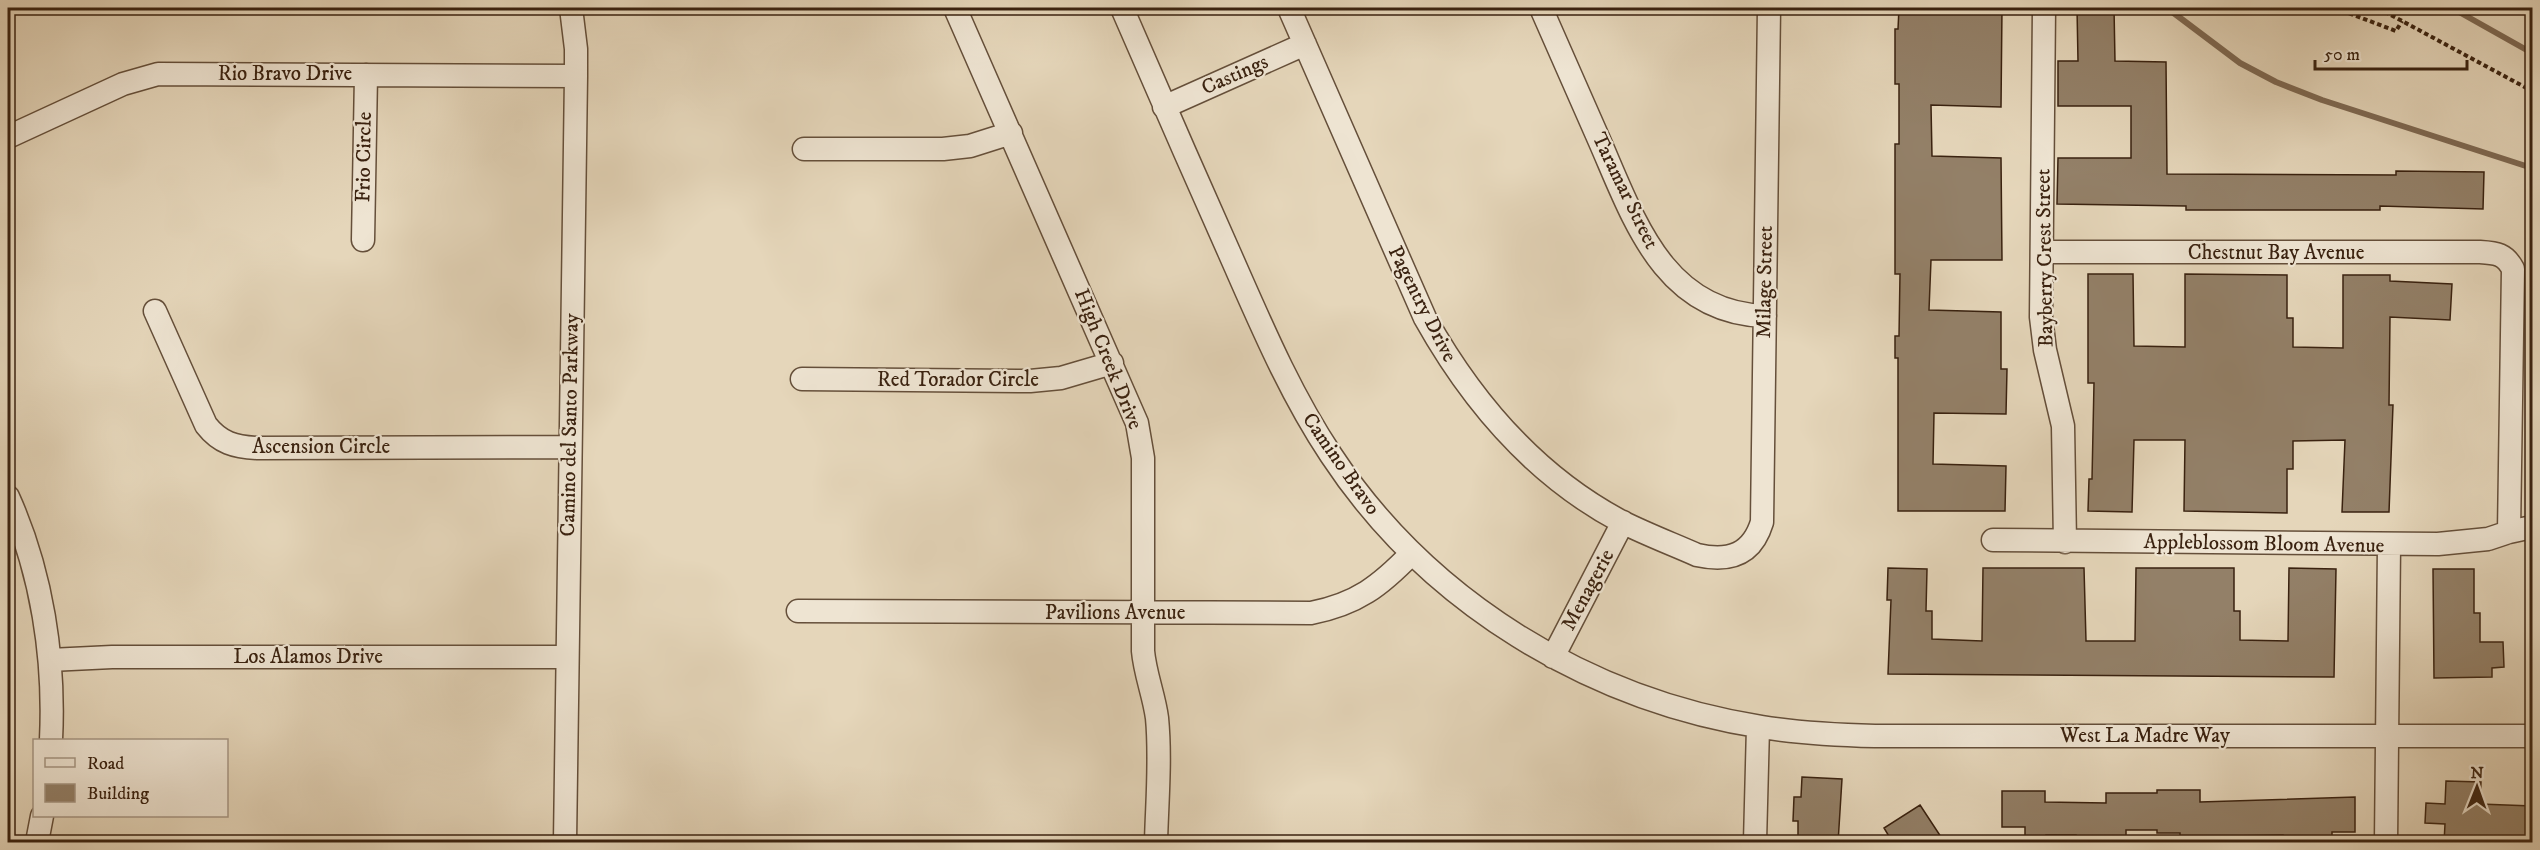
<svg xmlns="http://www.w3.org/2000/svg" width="2540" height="850" viewBox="0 0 2540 850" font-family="'IM FELL DW Pica',serif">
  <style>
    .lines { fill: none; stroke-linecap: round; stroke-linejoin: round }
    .stream { stroke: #7e6953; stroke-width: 6 }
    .building { fill: #938068; stroke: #3a2210; stroke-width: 1.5 }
    .minor-casing { stroke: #654f3a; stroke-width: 25 }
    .path { stroke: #3a2210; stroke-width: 4; stroke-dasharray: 4.5 3; stroke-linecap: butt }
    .minor { stroke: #eee4d2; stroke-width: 22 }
    .labels { text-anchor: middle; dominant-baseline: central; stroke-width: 4.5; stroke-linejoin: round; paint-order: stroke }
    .street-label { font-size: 21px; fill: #3a2210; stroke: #eee4d2 }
  </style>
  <rect width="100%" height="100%" fill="#e5d6ba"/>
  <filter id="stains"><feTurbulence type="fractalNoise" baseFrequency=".00333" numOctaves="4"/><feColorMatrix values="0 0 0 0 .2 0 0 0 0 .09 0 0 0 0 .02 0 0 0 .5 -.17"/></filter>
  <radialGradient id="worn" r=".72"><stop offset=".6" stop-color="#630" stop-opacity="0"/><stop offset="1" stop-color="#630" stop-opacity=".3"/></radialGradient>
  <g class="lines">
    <path class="stream" d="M2167,8L2240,63L2276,82L2322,100L2532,168
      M2452,8L2532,53"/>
  </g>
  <path class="building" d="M1899,8H2002L2001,107L1931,105L1932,156L2001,158L2002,260H1931L1929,310L2001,312V369H2007L2006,414L1934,413L1933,464L2006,466L2005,511H1898V358H1895V336H1899L1900,274H1895V144H1899V84H1895V29H1898Z
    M2077,8H2114L2115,61L2166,62L2167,174L2396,175V171L2484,172L2483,209L2380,206V210H2186V206L2057,204L2058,158H2131V106H2058V61H2078Z
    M2088,274H2133L2134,346L2185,347V274L2287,275V318H2293V347L2343,348V275H2390V281L2452,284L2450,320L2390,317L2389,405H2393L2389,512H2342L2345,440L2293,441V469H2287V513L2184,511L2185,440H2134L2132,512L2088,511L2089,479H2092L2094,383H2088Z
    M1888,568L1927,569L1926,611H1932V639L1982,641L1983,568H2084L2086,641H2135L2136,568H2234V611H2240V640L2288,641L2289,568L2336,569L2334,677L1888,674L1891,600H1887Z
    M2433,569H2474V613H2480V642H2503L2504,667L2492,668V677L2434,678Z
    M1802,777L1842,779L1838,843H1798V821H1793L1794,797H1801Z
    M2446,781L2481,782L2480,804L2532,806V843H2444L2445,824L2425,823L2426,803L2445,804Z
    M2157,790H2200V802L2355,797V832H2332V843H2283V835L2230,836V843H2180V833H2157V830H2126V843H2076V835H2046V843H2025V827H2002V791H2045V802L2106,803V793H2157Z
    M1920,805L1945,843H1893L1884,828Z"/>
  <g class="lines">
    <defs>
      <path id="minor" d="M955,8L1137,423L1143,458V651C1145,674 1154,695 1157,718C1161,759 1157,802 1156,842
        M1122,8C1157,89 1193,171 1229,252C1260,322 1289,392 1331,455C1428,602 1589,700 1762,727C1799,733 1837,735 1875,736H2532
        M1289,8L1425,318C1472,402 1535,476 1622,522C1646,534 1672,544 1697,555C1729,562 1752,555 1762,522L1769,8
        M1541,8C1560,52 1580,97 1600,142C1634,220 1664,313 1765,316
        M2044,8L2041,317L2045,350L2063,426L2065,542
        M1164,107L1305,44
        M8,137L123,84L158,74L576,76
        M804,149H943L970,146L1011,133
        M363,240L366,75
        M2042,252H2480C2497,253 2505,254 2513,269L2509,532
        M155,311L206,425C220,443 235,447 257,448L570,447
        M802,379L1030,381L1061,378L1112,363
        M8,497C42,572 55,658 51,740
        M1993,540L2438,544L2488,539L2509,532L2532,527
        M798,611L1311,613C1357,604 1380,586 1412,553
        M1553,657L1623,522
        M50,660L112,657H567
        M37,842L42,816
        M565,842L576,76V49L571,8
        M1755,842L1758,727
        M2386,842L2389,545"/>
    </defs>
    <use href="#minor" class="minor-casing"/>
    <path class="path" d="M2335,8L2396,31L2402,21
      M2378,8L2532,91"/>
    <use href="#minor" class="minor"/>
  </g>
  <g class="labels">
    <g class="street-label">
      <text x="285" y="74">Rio Bravo Drive</text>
      <text transform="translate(1235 75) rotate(-24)">Castings</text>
      <text transform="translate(364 157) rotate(-89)">Frio Circle</text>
      <text transform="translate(1625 191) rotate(64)">Taramar Street</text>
      <text x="2276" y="253">Chestnut Bay Avenue</text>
      <text transform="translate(2045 258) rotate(-91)">Bayberry Crest Street</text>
      <text transform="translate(1765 282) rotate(-89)">Milage Street</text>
      <text transform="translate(1422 304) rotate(63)">Pagentry Drive</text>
      <text transform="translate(1108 359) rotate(68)">High Creek Drive</text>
      <text x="958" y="380">Red Torador Circle</text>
      <text transform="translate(570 425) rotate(-89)">Camino del Santo Parkway</text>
      <text x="321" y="447">Ascension Circle</text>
      <text transform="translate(1341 464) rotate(55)">Camino Bravo</text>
      <text transform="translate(2264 544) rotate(1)">Appleblossom Bloom Avenue</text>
      <text transform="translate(1588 590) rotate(-62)">Menagerie</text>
      <text x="1115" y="613">Pavilions Avenue</text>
      <text x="308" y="657">Los Alamos Drive</text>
      <text x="2145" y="736">West La Madre Way</text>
    </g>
  </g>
  <rect width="2540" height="850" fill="none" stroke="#e5d6ba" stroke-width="30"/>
  <rect x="9" y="9" width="2522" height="832" fill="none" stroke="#3a2210" stroke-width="3"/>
  <rect x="15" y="15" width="2510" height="820" fill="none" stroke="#3a2210" stroke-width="1.5"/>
  <rect x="33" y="739" width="195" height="78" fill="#eee4d2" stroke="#a69684" stroke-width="1.5"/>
  <rect x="45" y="758" width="30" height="9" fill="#eee4d2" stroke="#a69684" stroke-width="1.5"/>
  <text x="87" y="769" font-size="18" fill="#3a2210">Road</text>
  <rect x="45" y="784" width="30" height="18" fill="#938068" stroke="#a69684" stroke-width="1.5"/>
  <text x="87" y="799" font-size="18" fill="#3a2210">Building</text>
  <g transform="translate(2477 787) rotate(1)" stroke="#eee4d2" stroke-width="4.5" paint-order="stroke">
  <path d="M0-4.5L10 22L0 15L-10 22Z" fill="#3a2210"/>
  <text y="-9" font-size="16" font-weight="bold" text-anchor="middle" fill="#3a2210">N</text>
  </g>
  <path d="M2315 60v9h152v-9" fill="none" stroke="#3a2210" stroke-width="3"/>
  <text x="2324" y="60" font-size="18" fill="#3a2210" stroke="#eee4d2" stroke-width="4.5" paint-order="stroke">50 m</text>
  <rect width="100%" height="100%" filter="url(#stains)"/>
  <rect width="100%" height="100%" fill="url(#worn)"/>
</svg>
